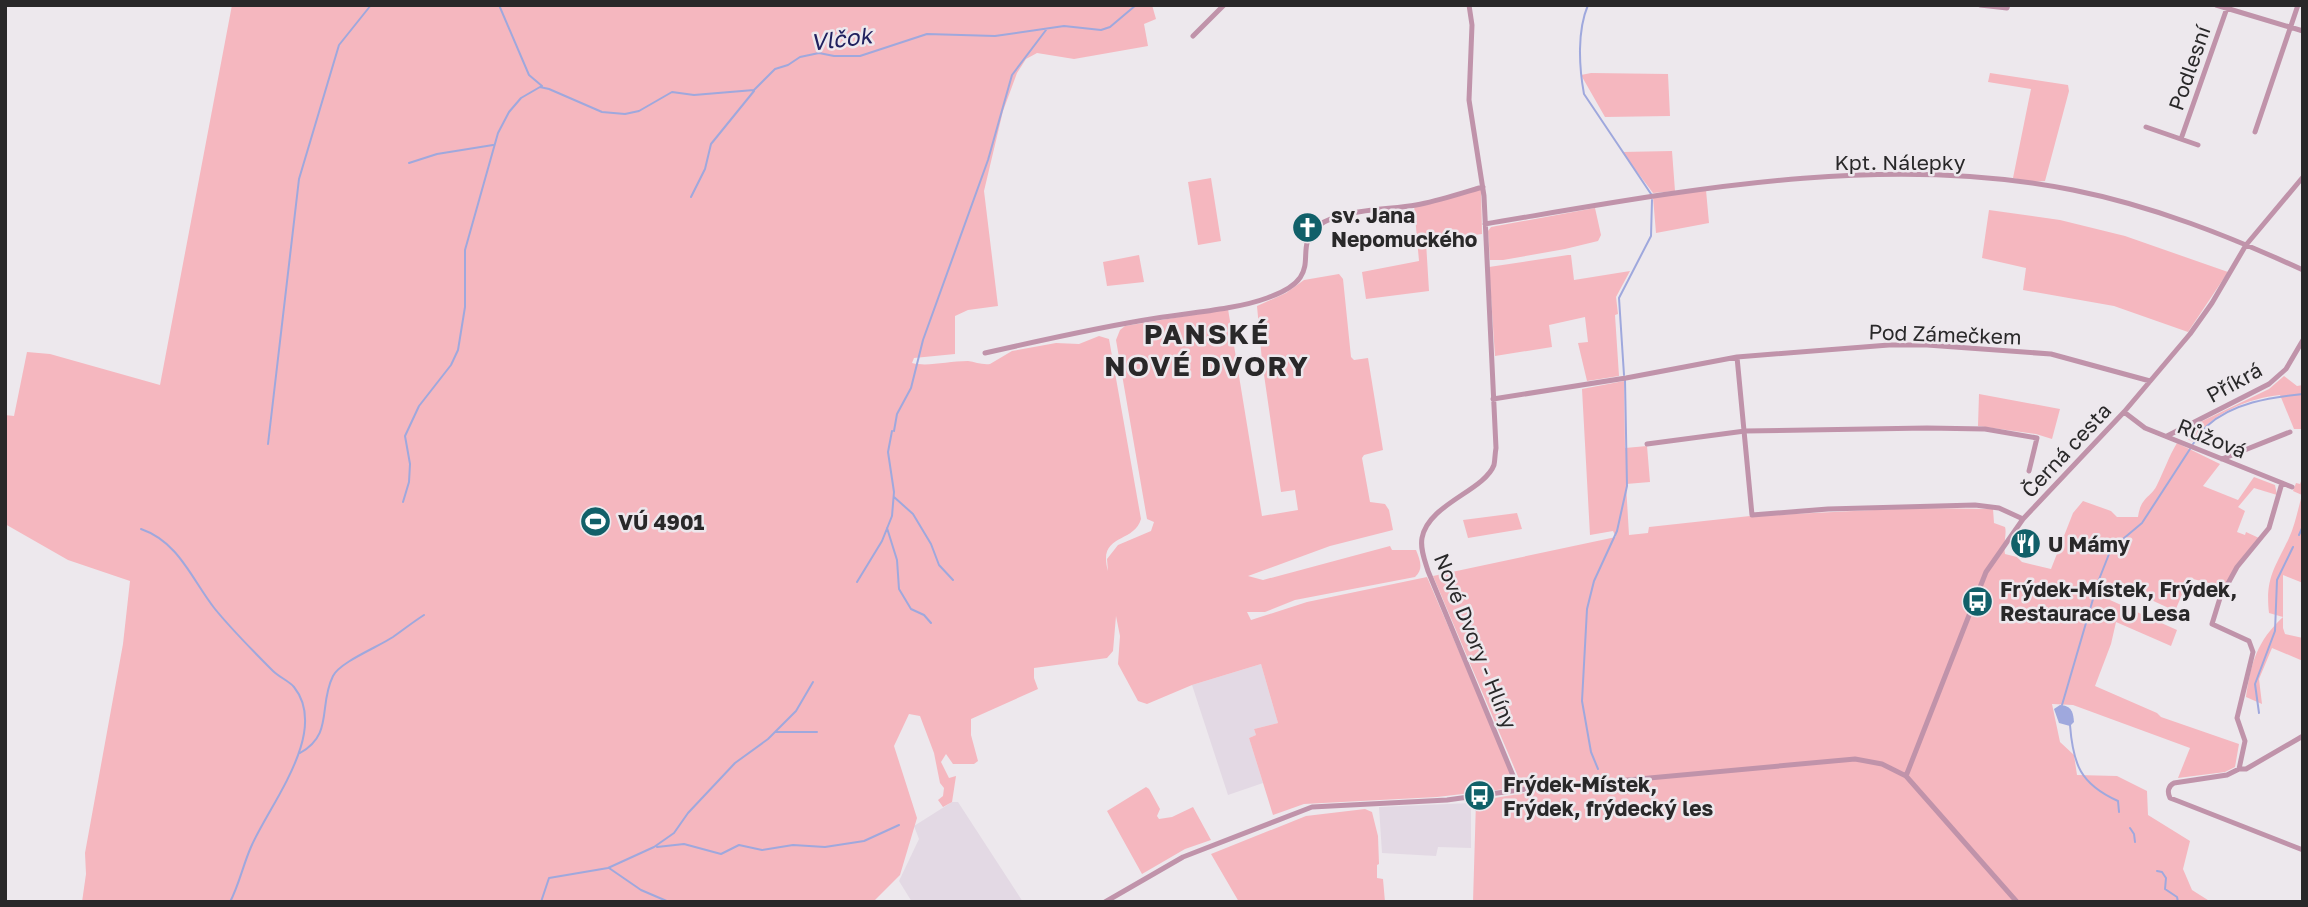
<svg xmlns="http://www.w3.org/2000/svg" width="2308" height="907" viewBox="0 0 2308 907" font-family="'Golos Text',sans-serif">
  <style>
    .built { fill: #e3d9e4 }
    .green { fill: #f5b7bf }
    .water { fill: #9fa8dd }
    .lines { fill: none; stroke-linecap: round; stroke-linejoin: round }
    .stream { stroke: #9fa8dd; stroke-width: 2 }
    .minor { stroke: #c093aa; stroke-width: 5 }
    .labels { text-anchor: middle; dominant-baseline: central; stroke-width: 5; stroke-linejoin: round; paint-order: stroke }
    .street-label { font-size: 21px; fill: #292829; stroke: #ede8ed }
    .poi-label { font-size: 21px; font-weight: bold; fill: #292829; stroke: #ede8ed; text-anchor: start }
    .water-label { font-size: 23px; font-style: italic; fill: #20215f; stroke: #ede8ed }
    .district-label { font-size: 28px; font-weight: bold; letter-spacing: 2px; fill: #292829; stroke: #ede8ed }
  </style>
  <rect width="100%" height="100%" fill="#ede8ed"/>
  <path class="built" d="M1261,664L1278,723L1254,729L1256,735L1249,738L1263,783L1228,795L1192,685Z
    M952,802H958L1023,902H912L899,881L919,839L914,826Z
    M1471,803V848L1438,847L1436,856L1382,853L1379,807Z"/>
  <path class="green" d="M232,5H1152L1156,19L1144,24L1148,46L1074,59L1037,53L1026,59L1017,73L1003,111L984,191L998,306L968,310L955,316V354L914,358L912,363C928,367 948,361 968,361C975,362 982,365 990,364L1012,351L1056,343L1079,344L1099,336L1109,339L1141,519C1134,544 1097,533 1108,571L1107,559L1118,545L1151,531L1154,522L1147,519L1116,340L1120,330L1125,326L1228,309L1262,516L1298,510L1295,490L1281,492L1262,361L1257,306L1286,293L1304,280L1339,274L1343,279L1351,357L1354,360L1368,358L1383,450L1364,455L1362,458L1370,502L1385,504L1389,510L1393,530L1330,546L1248,576L1263,580L1390,546L1392,550H1416C1420,560 1424,569 1415,577L1295,600L1265,612H1247L1251,620L1307,602L1427,577L1516,784L1514,788L1437,797L1304,804L1273,815L1249,738L1256,735L1254,729L1278,723L1261,664L1192,685L1147,704L1138,701L1118,664L1120,636L1116,616L1113,651L1107,658L1034,668V678L1038,689L971,719V735L978,761L974,764H953L946,754L941,762L949,778L956,776L952,802L943,807L938,800L943,796L944,788L940,783L934,753L920,716L909,714L894,746L917,818L900,875L873,902H82L86,874L85,853L123,644L130,581L68,560L5,524V415L14,416L27,352L50,354L160,385Z
    M1591,73L1668,74L1670,116L1605,117L1581,75Z
    M1990,73L2068,85L2069,91L2045,181L2031,182L2013,178L2031,89L1988,82Z
    M1672,151L1675,191L1653,193L1622,152Z
    M1211,178L1221,241L1198,245L1188,182Z
    M1481,188L1482,234L1426,242L1429,291L1366,299L1362,272L1419,261L1414,205Z
    M1706,190L1709,223L1656,233L1653,197Z
    M1595,208L1601,235L1598,241L1565,249L1503,260H1490L1488,231L1491,227Z
    M1989,210L2060,220L2125,236L2228,272L2188,332L2114,306L2023,290L2026,268L1982,258Z
    M1139,255L1144,282L1107,286L1103,262Z
    M1568,255H1571L1574,280L1630,271L1616,297L1618,314L1615,315L1619,376L1587,381L1578,343L1588,342L1585,317L1549,325L1552,347L1495,356L1489,267Z
    M2284,376L2297,386L2303,385V429H2294L2280,395C2249,398 2209,414 2193,442L2184,437L2186,429L2269,389Z
    M1624,381L1625,448L1647,446L1650,482L1626,484L1629,535L1648,533L1649,527L1750,516L1915,508L1993,509L1994,523L2005,527C2007,533 2003,545 2005,554L2017,557L2022,562L2051,569L2073,513L2083,501L2111,511L2117,517H2138C2141,496 2151,498 2157,485C2164,471 2169,456 2177,443L2220,464L2203,486L2238,500L2254,477L2275,485L2277,495L2254,488L2238,507L2245,511L2237,532L2245,535L2246,532L2259,538L2225,587L2189,578L2175,611L2119,585L2110,600L2177,630L2171,646L2116,622L2111,644L2095,686L2157,713L2161,717L2239,744L2235,767L2225,772L2178,778L2190,748L2073,705L2052,704L2060,742L2074,755L2077,775L2117,776L2147,791L2148,815L2190,841L2183,869L2192,890L2211,902H1473L1476,801L1525,793L1433,576L1616,537L1613,531L1590,535L1582,389Z
    M1979,394L2060,409L2052,439L2036,434L1978,426Z
    M2303,476V583L2283,575V628L2285,634L2303,638V661L2272,648L2259,679L2262,704L2246,697C2251,663 2257,641 2283,617L2269,613C2265,578 2275,568 2289,538C2295,525 2298,509 2302,495L2293,491L2296,483L2300,484Z
    M1517,513L1522,529L1468,538L1463,520Z
    M1146,787L1149,789L1160,809L1157,816L1159,819L1172,817L1193,807L1211,840L1185,849L1142,874L1107,811Z
    M1365,809L1372,812L1378,836L1379,864L1377,865V878L1383,879L1385,902H1239L1211,854L1306,816Z"/>
  <path class="water" d="M2060,705C2072,706 2073,712 2074,722L2070,726L2059,723L2054,709Z"/>
  <g class="lines">
    <path class="stream" d="M499,5L529,75L542,86
      M1588,5C1577,31 1579,67 1584,94L1651,194
      M409,163L437,154L493,145
      M691,197L705,169L711,144L754,91
      M1624,375L1619,298L1651,236L1652,200
      M894,431L897,414L911,388L923,340L988,160L1012,75L1046,30
      M268,444L299,179L339,45L371,5
      M2193,444C2197,439 2201,431 2207,426C2232,403 2271,397 2303,394
      M894,497L913,514L931,544L939,565L953,580
      M403,502L409,482L410,464L405,436L419,406L451,365L458,350L465,307V250L498,133L509,112L521,98L540,87L549,89L602,112L625,114L639,111L672,92L694,95L754,90L775,69L788,65L800,57L819,53L834,56H860L927,34L995,36L1064,26L1101,30L1110,27L1136,5
      M887,528L897,560L899,589L911,609L924,615L931,623
      M141,529C179,542 192,580 215,609C233,631 253,651 273,671C279,677 289,681 294,687C330,732 269,805 251,847C243,865 239,885 230,902
      M2299,535L2303,526
      M857,582L882,541L892,516L894,492L888,452L892,431
      M2062,705L2098,582L2111,549L2142,523L2190,449
      M2259,713L2255,684L2275,631L2277,580L2293,547
      M2070,725C2073,764 2080,784 2118,801L2119,812
      M776,732H817
      M300,753C334,734 318,706 333,676C340,662 378,647 393,637C403,630 413,622 424,615
      M1598,769L1591,752L1582,701L1587,609L1594,581L1617,531L1627,486L1625,380
      M2130,828L2134,834L2135,842
      M657,847L684,844L721,854L739,845L762,850L793,845L825,847L864,841L899,825
      M609,868L641,890L669,902
      M2157,871L2162,872L2166,878L2165,889L2177,897L2178,902
      M541,902L549,878L608,868L654,847L674,833L688,813L735,763L768,739L796,711L813,682"/>
    <path class="minor" d="M1469,5L1472,25L1469,100L1484,196L1496,448C1495,453 1495,460 1494,465C1484,491 1428,504 1422,538C1420,549 1425,561 1428,571L1519,790
      M1980,5L2007,8L2008,5
      M2216,5L2303,31
      M1193,36L1224,5
      M2146,127L2198,145
      M2255,132L2298,5
      M2181,139L2227,8
      M1485,224C1677,192 1880,151 2073,190C2153,206 2229,236 2303,270
      M985,353C1042,340 1099,327 1157,318C1189,313 1238,309 1267,298C1330,276 1289,250 1318,226C1339,209 1389,210 1416,205C1438,201 1461,193 1483,187
      M1737,357L1752,515L1828,509L1975,505L1999,508L2023,519
      M1493,399L1626,378L1737,357L1889,345H1927L2051,354L2150,381
      M2124,412L2145,428L2292,487
      M2167,436L2269,384L2286,369L2303,340
      M1647,444L1745,431L1927,428L1985,429L2037,438L2029,471
      M2222,459L2290,432
      M2303,736L2246,769H2239L2227,775L2174,783C2168,786 2167,792 2170,798L2178,801L2303,850
      M2239,769L2245,741L2237,718L2253,652L2249,641L2212,624L2220,598L2237,567L2269,528L2282,483
      M1906,776L1986,572L2023,519L2124,412L2190,334L2212,303L2246,245L2303,177
      M1105,902L1183,857L1312,807L1447,800L1519,790L1855,759L1882,764L1906,776L2017,902"/>
  </g>
  <defs>
    <symbol id="church-disc" viewBox="-11 -11 22 22"><circle r="9.5" fill="#116069" stroke="#ede8ed"/><path d="M-1.2-6h2.4v3.5h3.3v2.4h-3.3V6h-2.4V-.1h-3.3v-2.4h3.3Z" fill="#fff"/></symbol>
    <symbol id="stadium-disc" viewBox="-11 -11 22 22"><circle r="9.5" fill="#116069" stroke="#ede8ed"/><path d="M0-5a6.5 5 0 1 0 0 10a6.5 5 0 1 0 0-10ZM-3.5-1.8h7v3.6h-7Z" fill="#fff"/></symbol>
    <symbol id="restaurant-disc" viewBox="-11 -11 22 22"><circle r="9.5" fill="#116069" stroke="#ede8ed"/><path d="M-5-6h1v4h1v-4h1v4h1v-4h1v5L-1.5 .5V6h-2V.5L-5-1ZM5-6V6H3V1.5H1.5Q1.5-4 5-6Z" fill="#fff"/></symbol>
    <symbol id="bus-disc" viewBox="-11 -11 22 22"><circle r="9.5" fill="#116069" stroke="#ede8ed"/><path d="M-5-6H5V4H4V6H2V4H-2V6H-4V4H-5ZM-3.5-4V0h7V-4ZM-3.5 1.2v1.5H-2V1.2ZM2 1.2v1.5H3.5V1.2Z" fill="#fff"/></symbol>
  </defs>
  <g fill-rule="evenodd">
    <use href="#church-disc" x="1290" y="210" width="35" height="35"/>
    <use href="#stadium-disc" x="578" y="504" width="35" height="35"/>
    <use href="#restaurant-disc" x="2008" y="526" width="35" height="35"/>
    <use href="#bus-disc" x="1960" y="584" width="35" height="35"/>
    <use href="#bus-disc" x="1462" y="778" width="35" height="35"/>
  </g>
  <g class="labels">
    <g class="street-label">
      <text transform="translate(2189 68) rotate(-71)">Podlesní</text>
      <text x="1900" y="162">Kpt. Nálepky</text>
      <text transform="translate(1945 334) rotate(2)">Pod Zámečkem</text>
      <text transform="translate(2234 382) rotate(-29)">Příkrá</text>
      <text transform="translate(2212 438) rotate(22)">Růžová</text>
      <text transform="translate(2066 450) rotate(-47)">Černá cesta</text>
      <text transform="translate(1476 641) rotate(68)">Nové Dvory - Hlíny</text>
    </g>
    <g class="poi-label">
      <text x="1331" y="215">sv. Jana<tspan x="1331" dy="24">Nepomuckého</tspan></text>
      <text x="618" y="522">VÚ 4901</text>
      <text x="2048" y="544">U Mámy</text>
      <text x="2000" y="589">Frýdek-Místek, Frýdek,<tspan x="2000" dy="24">Restaurace U Lesa</tspan></text>
      <text x="1503" y="784">Frýdek-Místek,<tspan x="1503" dy="24">Frýdek, frýdecký les</tspan></text>
    </g>
    <g class="water-label">
      <text transform="translate(841 38) rotate(-7)">Vlčok</text>
    </g>
    <g class="district-label">
      <text x="1207" y="333">PANSKÉ<tspan x="1207" dy="32">NOVÉ DVORY</tspan></text>
    </g>
  </g>
  <rect width="2308" height="907" fill="none" stroke="#292829" stroke-width="14"/>
</svg>
